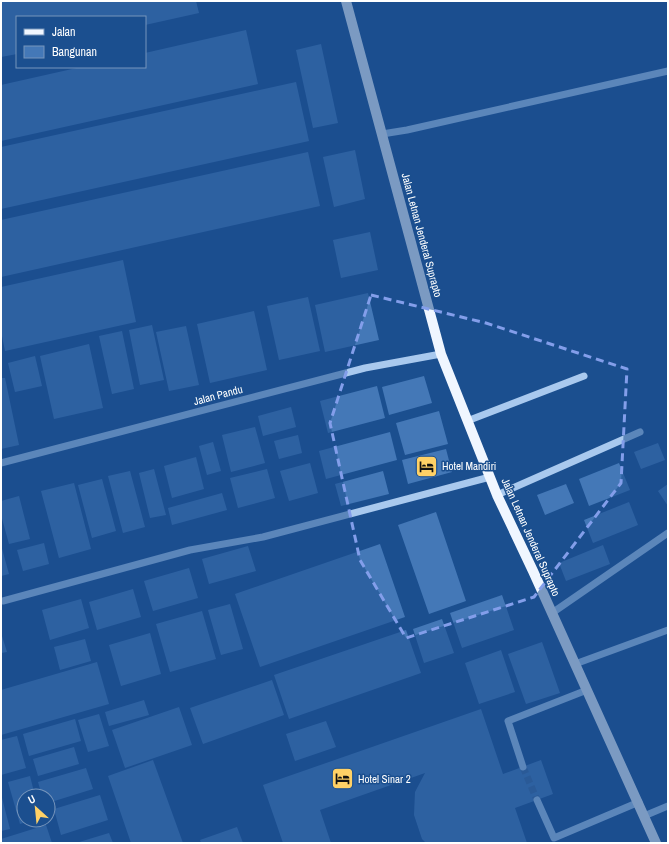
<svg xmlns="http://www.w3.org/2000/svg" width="669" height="844" viewBox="0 0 669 844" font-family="'Archivo Narrow',sans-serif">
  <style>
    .building { fill: #4478b7 }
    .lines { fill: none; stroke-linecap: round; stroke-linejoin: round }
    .minor-tunnel { stroke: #3d69a0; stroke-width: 7; stroke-dasharray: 7 3.5; stroke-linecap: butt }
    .minor { stroke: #a9c9ee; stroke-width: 7 }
    .major { stroke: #f0f6ff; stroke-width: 10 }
    .marked { fill: none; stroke: #839eea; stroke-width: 3; stroke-dasharray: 8 5; stroke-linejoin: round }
    .labels { text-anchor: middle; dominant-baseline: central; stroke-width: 3; stroke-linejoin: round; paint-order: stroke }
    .street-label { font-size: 11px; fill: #fff; stroke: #1b4f8f }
    .poi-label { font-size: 11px; fill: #fff; stroke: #1b4f8f; text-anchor: start }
  </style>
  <rect width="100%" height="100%" fill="#1b4f8f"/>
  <path class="building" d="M1,1H196L199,13L145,25V17H17V54L1,57Z
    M246,30L258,84L1,141V85L81,67H145V53Z
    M321,44L338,123L313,128L296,50Z
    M296,82L309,141L1,209V147Z
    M355,150L365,199L334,207L323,157Z
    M308,152L320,206L1,277V220Z
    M370,232L378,270L341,278L333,240Z
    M123,260L136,322L5,351L1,331V287Z
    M368,293L379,340L325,352L315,305Z
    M308,297L320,351L279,360L267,306Z
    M254,311L267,370L210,383L197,324Z
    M152,325L164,380L140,385L129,330Z
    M186,326L199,385L169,391L156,332Z
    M122,331L134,389L112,394L99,336Z
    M89,344L103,408L54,419L40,356Z
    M35,356L42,386L15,392L8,363Z
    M424,376L432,403L389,415L382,387Z
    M1,378H5L19,445L1,449Z
    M377,386L385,418L328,433L320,401Z
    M291,407L296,427L263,436L258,416Z
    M439,411L448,444L405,455L396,423Z
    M255,427L265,463L231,472L222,435Z
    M390,432L397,460L326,479L319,451Z
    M298,435L302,453L279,459L274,441Z
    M213,442L221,471L207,475L199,446Z
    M658,443L665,460L641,469L634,452Z
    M446,449L452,472L408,484L402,460Z
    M196,457L204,489L172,498L164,466Z
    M310,463L318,493L289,501L280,471Z
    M619,463L630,490L589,506L579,479Z
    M154,469L166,515L150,518L139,473Z
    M267,469L275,498L238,508L230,478Z
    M130,471L145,527L123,533L108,476Z
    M383,471L389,494L341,506L335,484Z
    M102,479L116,531L92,538L78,485Z
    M74,483L91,549L59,558L41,491Z
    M566,484L574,503L545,515L537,495Z
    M668,484V506L658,491Z
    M222,493L227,510L172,525L168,508Z
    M19,496L30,539L9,544L1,515V501Z
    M629,502L638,525L593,543L584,520Z
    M436,512L466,601L429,614L398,525Z
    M44,543L49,564L23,571L17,550Z
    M380,544L405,617L260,667L235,594Z
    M1,545L9,574L1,576Z
    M603,545L610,564L566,581L559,563Z
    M248,546L256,571L209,584L202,559Z
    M189,568L198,598L153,611L144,581Z
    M133,589L141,617L97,630L89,602Z
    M502,595L514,630L462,648L450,613Z
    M81,599L89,628L50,640L42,610Z
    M230,604L243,649L221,655L208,610Z
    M202,611L216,659L170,672L156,624Z
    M442,619L454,653L424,663L413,629Z
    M406,630L421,673L289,719L274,675Z
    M1,633L7,652L1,653Z
    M150,633L161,674L121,686L109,645Z
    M85,639L91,661L60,670L54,647Z
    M542,642L560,693L526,704L508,654Z
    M501,650L515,692L479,704L465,663Z
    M97,662L109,704L1,735V690Z
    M272,680L284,715L203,744L190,708Z
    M144,700L149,715L109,726L105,712Z
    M179,707L192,745L125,768L112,730Z
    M481,709L503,774L541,760L553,794L515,808L527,843H426L422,839L414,815L415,792L425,773L320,810L331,843H283L263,785Z
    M99,714L109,746L88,752L78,720Z
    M75,719L81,741L29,756L23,734Z
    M326,721L336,747L295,761L286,734Z
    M17,736L26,768L1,775V740Z
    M74,747L79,764L38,776L33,759Z
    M153,760L183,843H131L108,776Z
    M86,768L93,789L48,803V796H42L38,782Z
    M30,776L35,796H24V820H33L20,824L8,782Z
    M1,794L10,829L1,831Z
    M100,795L108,820L61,835L54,809Z
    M46,825L52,843H1V839Z
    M237,827L243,843H201L200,840Z
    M109,833L113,843H76Z"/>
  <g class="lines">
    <path class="minor-tunnel" d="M523,767L537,800"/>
    <path class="minor" d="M382,134L407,130L668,71
      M467,421L584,376
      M1,463L365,368L441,354
      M497,495L640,432
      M3,601L190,550L263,537L490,477
      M552,613L668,533
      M575,664L668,630
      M523,767L508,721L587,690
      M537,800L554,838L639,802
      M644,816L668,806"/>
    <path class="major" d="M346,1L441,354L497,495L533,571L656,843"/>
  </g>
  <path d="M0 0H669V844H0ZM371,295L486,323L627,369L621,483L534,597L406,638L360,560L330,423Z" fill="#1b4f8f" fill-opacity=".55" fill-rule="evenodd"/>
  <path class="marked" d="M371,295L486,323L627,369L621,483L534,597L406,638L360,560L330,423Z"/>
  <defs>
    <symbol id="hotel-square" viewBox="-11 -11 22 22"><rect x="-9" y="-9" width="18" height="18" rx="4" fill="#ffd166" stroke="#1b4f8f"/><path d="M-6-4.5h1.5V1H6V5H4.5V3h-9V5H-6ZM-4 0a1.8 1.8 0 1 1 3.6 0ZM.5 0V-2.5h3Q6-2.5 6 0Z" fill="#111"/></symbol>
  </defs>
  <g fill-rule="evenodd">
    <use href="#hotel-square" x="414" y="454" width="25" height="25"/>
    <use href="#hotel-square" x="330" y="766" width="25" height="25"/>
  </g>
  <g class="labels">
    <g class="street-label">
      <text transform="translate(422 235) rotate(75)">Jalan Letnan Jenderal Suprapto</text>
      <text transform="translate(218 395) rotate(-15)">Jalan Pandu</text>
      <text transform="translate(531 537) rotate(66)">Jalan Letnan Jenderal Suprapto</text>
    </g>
    <g class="poi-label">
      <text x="442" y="466">Hotel Mandiri</text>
      <text x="358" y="779">Hotel Sinar 2</text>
    </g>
  </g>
  <rect width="669" height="844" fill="none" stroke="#ffffff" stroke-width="4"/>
  <rect x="16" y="16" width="130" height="52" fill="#1b4f8f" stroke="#7695bc"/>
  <rect x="24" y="29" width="20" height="6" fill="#f0f6ff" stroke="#7695bc"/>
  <text x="52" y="36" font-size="12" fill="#ffffff">Jalan</text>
  <rect x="24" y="46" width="20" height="12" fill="#4478b7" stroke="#7695bc"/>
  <text x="52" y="56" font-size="12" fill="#ffffff">Bangunan</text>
  <g transform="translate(36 808) rotate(333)"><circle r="19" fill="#1b4f8f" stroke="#7695bc"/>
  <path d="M0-3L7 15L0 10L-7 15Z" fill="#ffd166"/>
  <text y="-6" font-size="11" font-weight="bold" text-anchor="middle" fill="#ffffff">U</text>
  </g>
</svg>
